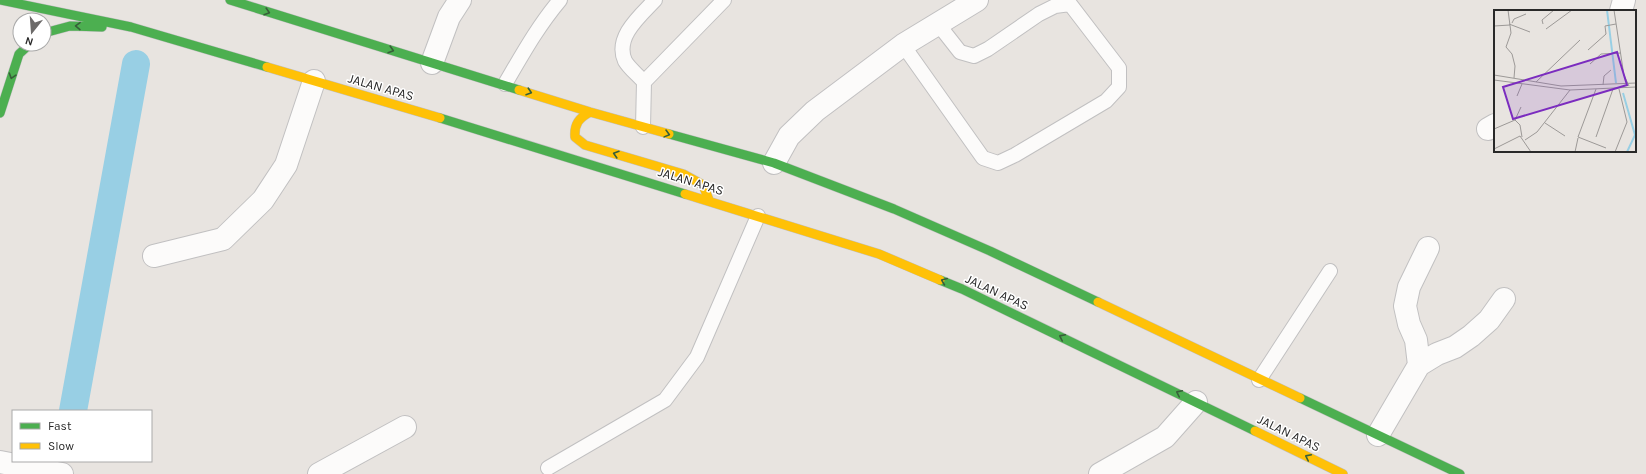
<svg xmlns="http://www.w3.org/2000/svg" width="1646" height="474" viewBox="0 0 1646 474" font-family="Karla,sans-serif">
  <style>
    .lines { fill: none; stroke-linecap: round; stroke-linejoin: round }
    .canal { stroke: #98cfe4; stroke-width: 28 }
    .lane-casing { stroke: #c1c0c1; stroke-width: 16 }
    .street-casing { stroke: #c1c0c1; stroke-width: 24 }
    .fast-casing { stroke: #c1c0c1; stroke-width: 10 }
    .slow-casing { stroke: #c1c0c1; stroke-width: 10 }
    .lane { stroke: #fcfbfa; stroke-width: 14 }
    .street { stroke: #fcfbfa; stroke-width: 22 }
    .fast { stroke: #4caf50; stroke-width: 9 }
    .slow { stroke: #ffc107; stroke-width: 9 }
    .oneway { stroke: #375f39 }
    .labels { text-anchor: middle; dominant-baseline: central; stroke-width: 3; stroke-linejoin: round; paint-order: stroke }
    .street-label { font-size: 13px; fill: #292929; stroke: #fff }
    .inset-river { fill: none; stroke: #98cfe4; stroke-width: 2 }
    .inset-road { fill: none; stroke: #9c9997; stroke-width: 1 }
    .view { fill: #7b2cbf; fill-opacity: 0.15; stroke: #7b2cbf; stroke-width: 2 }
    .inset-edge { fill: none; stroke: #292929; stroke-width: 2 }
  </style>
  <rect width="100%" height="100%" fill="#e8e4e0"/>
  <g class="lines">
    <path class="canal" d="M73,411L136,64"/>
    <defs>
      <path id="lane" d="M903,45L983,158L998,163L1015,155L1106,101L1119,87V68L1070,4L1055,6L1039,14L988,49L974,56L960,52L938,24
        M644,82C638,75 629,68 625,61C614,37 641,15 655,0
        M505,84C522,55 538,26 560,0
        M643,127L644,82L724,0
        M1259,380L1330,271
        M548,468L665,400L697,357L758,216"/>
      <path id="street" d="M1621,11L1624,0
        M432,63L449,17L460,0
        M1488,129L1495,125
        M774,163L789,136L815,111L903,45L977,0
        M154,256L223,239L263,200L286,165L314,81
        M1419,365L1416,340L1409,324L1405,306L1409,287L1428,248
        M1378,435L1419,365L1437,354L1455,347L1471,336L1489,320L1504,299
        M0,462L62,474
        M319,474L405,427
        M1100,474L1165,437L1196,402"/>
      <path id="fast" d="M0,0L131,27L267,67
        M230,0L519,90
        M44,33L70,26L102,27
        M0,113L19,54L30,44
        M440,118L685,194
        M669,134L774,163L894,209L990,251L1098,302
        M940,280L962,289L1255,431
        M1300,398L1460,474"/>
      <path id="slow" d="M267,67L440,118
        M519,90L590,112L669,134
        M590,112C579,118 574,124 575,137L585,145L683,174L703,185L709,200
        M685,194L879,254L940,280
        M1098,302L1300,398
        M1255,431L1343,474"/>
    </defs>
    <use href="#lane" class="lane-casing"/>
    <use href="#street" class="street-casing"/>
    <use href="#fast" class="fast-casing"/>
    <use href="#slow" class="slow-casing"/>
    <use href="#lane" class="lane"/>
    <use href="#street" class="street"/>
    <use href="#fast" class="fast"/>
    <use href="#slow" class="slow"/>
  </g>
  <defs><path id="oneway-chevron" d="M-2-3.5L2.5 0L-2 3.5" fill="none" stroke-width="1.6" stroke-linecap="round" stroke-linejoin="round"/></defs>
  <g class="oneway">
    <use href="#oneway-chevron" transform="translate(267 12) rotate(17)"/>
    <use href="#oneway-chevron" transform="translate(78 26) rotate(-179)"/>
    <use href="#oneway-chevron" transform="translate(391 50) rotate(17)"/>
    <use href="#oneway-chevron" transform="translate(12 76) rotate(108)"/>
    <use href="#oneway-chevron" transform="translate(529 92) rotate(18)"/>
    <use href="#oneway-chevron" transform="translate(667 134) rotate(15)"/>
    <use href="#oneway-chevron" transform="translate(616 154) rotate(-163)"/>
    <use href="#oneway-chevron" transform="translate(944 281) rotate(-157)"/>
    <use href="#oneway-chevron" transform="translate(1062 337) rotate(-154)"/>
    <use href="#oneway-chevron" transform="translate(1179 393) rotate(-154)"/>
    <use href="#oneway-chevron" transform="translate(1308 457) rotate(-154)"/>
  </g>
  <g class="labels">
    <g class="street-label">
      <text transform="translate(381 87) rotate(16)">JALAN APAS</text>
      <text transform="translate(691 181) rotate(17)">JALAN APAS</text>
      <text transform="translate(997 292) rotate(25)">JALAN APAS</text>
      <text transform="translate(1289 433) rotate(26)">JALAN APAS</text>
    </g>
  </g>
  <g transform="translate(1494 10)">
    <rect width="142" height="142" fill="#e8e4e0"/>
    <path class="inset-river" d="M113,0L122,73M129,83L141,125L133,142"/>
    <path class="inset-road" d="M14,0L17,23L12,37L18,44L21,56L20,68M120,0L130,66M18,13L20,9L32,4M15,14L36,22M49,14L48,10L60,0M0,16L16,15M52,19L78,0M94,40L112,24L111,16L122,14M96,54L107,44L127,43M0,65L67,76L142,73M130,65L135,76M0,70L76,80L142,77M42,72L86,30M109,75L110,66L117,60M102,79L84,127L112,138M23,86L28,74M21,110L27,97M51,113L71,126M0,119L21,110L26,115L28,127M102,127L119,79M31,130L43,122L76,80M0,139L26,126L37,142M81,142L84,128M121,142L133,112L125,79"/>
    <path class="view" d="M123,42L133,75L19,109L9,77Z"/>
    <rect width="142" height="142" class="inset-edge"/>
  </g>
  <rect x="12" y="410" width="140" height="52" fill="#ffffff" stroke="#a9a9a9"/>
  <rect x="20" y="423" width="20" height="6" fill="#4caf50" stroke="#a9a9a9"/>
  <text x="48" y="430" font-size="12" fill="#292929">Fast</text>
  <rect x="20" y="443" width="20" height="6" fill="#ffc107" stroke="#a9a9a9"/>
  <text x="48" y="450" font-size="12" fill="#292929">Slow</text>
  <g transform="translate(32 32) rotate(197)"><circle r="19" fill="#ffffff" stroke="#a9a9a9"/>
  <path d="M0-3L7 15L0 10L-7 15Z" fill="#6c6a69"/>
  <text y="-6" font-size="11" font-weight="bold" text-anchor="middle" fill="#292929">N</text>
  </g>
</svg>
